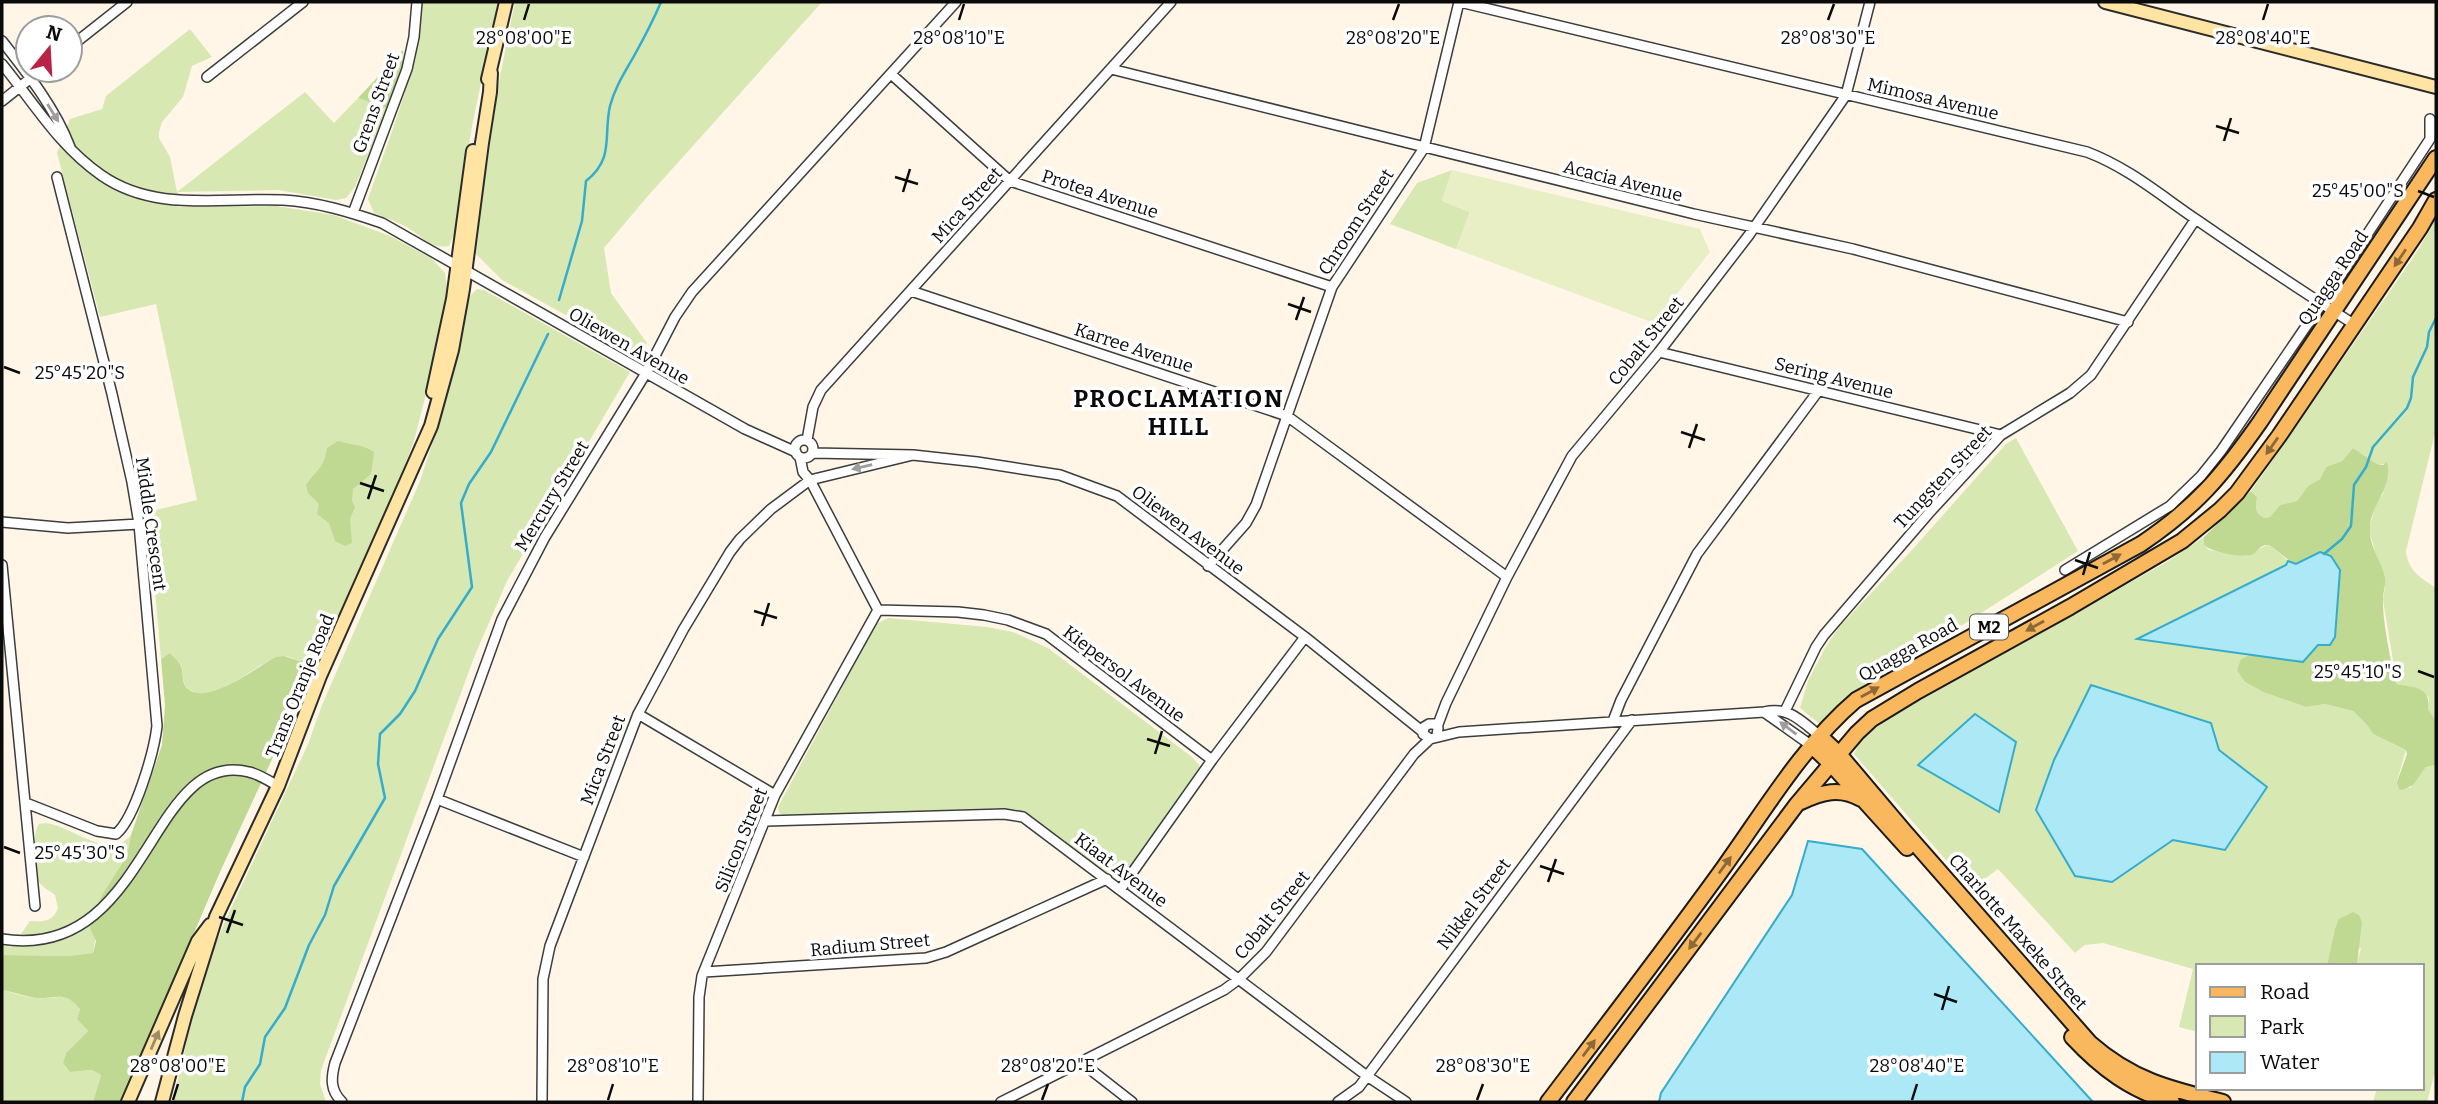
<svg xmlns="http://www.w3.org/2000/svg" width="2438" height="1104" viewBox="0 0 2438 1104" font-family="Bitter,serif">
  <style>
    .green { fill: #d8e8b3; fill-rule: evenodd }
    .forest { fill: #bfd992 }
    .pitch { fill: #e8efc5 }
    .water { fill: #ade8f6; stroke: #34accd; stroke-width: 2 }
    .lines { fill: none; stroke-linecap: round; stroke-linejoin: round }
    .stream { stroke: #34accd; stroke-width: 2.5 }
    .minor-casing { stroke: #3d3d3d; stroke-width: 12 }
    .secondary-casing { stroke: #2c2c2c; stroke-width: 16 }
    .primary-casing { stroke: #1b1b1b; stroke-width: 18 }
    .minor { stroke: #fff; stroke-width: 9 }
    .secondary { stroke: #ffe4a3; stroke-width: 12 }
    .primary { stroke: #f9b75e; stroke-width: 14 }
    .oneway { fill: #9d9d9d }
    .oneway2 { fill: #8d6938 }
    .oneway3 { fill: #9d8d66 }
    .ticks { fill: none; stroke: #0a0a0a; stroke-width: 2.5 }
    .labels { text-anchor: middle; dominant-baseline: central; stroke-width: 7; stroke-linejoin: round; paint-order: stroke }
    .shield { fill: #fff; stroke: #545454; stroke-width: 2 }
    .shield-label { font-size: 16px; font-weight: bold; fill: #0a0a0a }
    .street-label { font-size: 18px; fill: #0a0a0a; stroke: #fff }
    .district-label { font-size: 24px; font-weight: bold; letter-spacing: 2px; fill: #0a0a0a; stroke: #fff }
    .ticks-label { font-size: 18px; text-anchor: middle; fill: #0a0a0a; stroke: #fff; stroke-width: 7; stroke-linejoin: round; paint-order: stroke }
  </style>
  <rect width="100%" height="100%" fill="#fff6e8"/>
  <path class="green" d="M422,2H498L472,126L455,232L449,246C431,249 424,238 410,229C399,222 386,218 374,213L368,199C390,135 418,70 422,2Z
    M515,2H822L647,197L604,248L611,293L647,343L640,356L502,280L474,252L500,76Z
    M190,29L212,57L192,66L183,97L162,122L159,132V138L170,157L177,192L305,92L334,123L358,98L387,108L355,187L346,198L336,200L278,190L178,192V207L276,206L334,215L390,236L431,258L445,273L447,289L436,355L414,441L386,514L333,627L323,625L320,627L305,658L299,661C294,659 288,656 283,656C260,657 217,707 190,690C180,683 185,674 181,665C178,661 173,657 170,653L161,659L148,512L197,500L156,304L100,317L57,153L70,119L102,109L106,96Z
    M1452,170L1442,201L1470,212L1456,249L1390,224L1417,183Z
    M2436,219V429L2406,551C2408,571 2421,578 2436,588V721L2428,709L2429,698L2422,690L2397,684L2383,600L2385,587L2369,530L2376,502L2383,494L2385,464H2377L2353,448L2342,461L2326,467L2320,479L2308,486L2297,501L2280,505L2270,517L2265,518C2254,513 2256,508 2257,497L2251,491L2415,255Z
    M477,289L484,290L630,372L507,581L475,655L321,1070L320,1084L326,1102H173L196,1001L207,964L228,915L308,744L322,705L420,481L439,423L469,297Z
    M2016,438L2078,551L1845,700L1822,726L1800,708L1808,681L1825,648L1839,627L1912,550L2006,444Z
    M2204,537V545L2209,550L2245,556L2267,545L2274,548L2288,561L2287,565L2138,639L2249,655L2241,659L2245,682L2263,692L2306,707L2325,704L2353,711L2367,725L2373,734L2406,750L2397,781L2410,788L2426,767L2436,765V1068L2427,1102H2373L2377,1088H2422V966H2356L2361,948L2330,956L2327,966H2198V1032L2179,1027L2193,969L2103,943L2085,945L2075,953L1998,869L1971,889L1854,754L1860,741L1887,719L2165,563ZM2219,750L2267,787L2225,850L2173,840L2075,877L2036,811L2054,760Z
    M888,618L987,627L1013,632L1048,648L1192,757L1199,765L1200,771L1130,869C1120,875 1115,878 1104,874L1033,817L1016,810L994,808L786,816L779,813L778,807L876,624Z
    M45,823C71,825 109,862 131,835L127,856L122,868L102,895L93,953L68,956L4,955L2,961V945L12,947L30,921C43,922 53,922 58,908L55,895C49,890 41,887 38,880C33,869 32,833 39,824Z
    M2,989C11,993 25,997 36,998C54,1000 65,990 80,1008L77,1019L88,1031L66,1053L63,1063L70,1072L92,1070L101,1075L93,1102H2Z"/>
  <path class="forest" d="M403,50L404,63L387,108L358,98Z
    M338,441C350,445 363,444 374,452L371,474L353,489L352,501L355,507L350,519L352,543L345,546L335,541L329,523L317,514L319,504L308,493L306,485C316,470 324,469 327,448Z
    M2353,448L2377,464L2383,465L2387,462C2394,489 2368,505 2370,532C2370,548 2382,562 2385,578C2386,585 2383,592 2383,599C2382,618 2391,665 2397,684C2415,688 2431,686 2428,709L2436,721V765L2426,767L2413,785L2402,790L2399,789L2397,782L2407,754L2406,750L2373,734L2367,725L2353,711L2325,704L2306,707L2263,692L2245,682L2237,670L2241,659L2249,655L2303,662L2320,552L2296,564C2285,560 2275,546 2267,545C2260,545 2258,551 2253,554C2244,559 2211,552 2204,545V537L2251,491L2257,497C2256,508 2254,513 2265,518L2270,517L2280,505L2297,501L2308,486L2320,479L2326,467L2342,461Z
    M323,625L333,627L220,872L122,1102H93L101,1075L92,1070L70,1072L63,1063L66,1053L88,1031L77,1019L80,1009C65,990 55,999 37,998C26,997 14,992 3,990L2,961L4,955L68,956L93,953L96,941L90,928L102,895L127,856L131,835L162,745L165,705L161,659L170,653C173,657 179,661 181,666C184,673 181,680 186,687C206,709 257,666 276,657L284,656L299,661L305,659Z
    M2353,912L2359,915L2362,922L2357,964L2327,966L2335,929L2339,919Z"/>
  <path class="pitch" d="M1452,170L1700,229L1710,252L1654,323L1456,249L1470,212L1442,201Z"/>
  <path class="water" d="M2320,552L2331,556L2340,570L2335,637L2330,645H2318L2303,662L2137,639L2286,565L2288,561L2296,564Z
    M2091,685L2211,723L2219,750L2267,787L2225,850L2173,840L2112,882L2075,876L2036,810L2054,760Z
    M1975,714L2016,742L1999,812L1918,765Z
    M1808,841L1862,849L2093,1102H1659L1661,1093L1792,895Z"/>
  <g class="lines">
    <path class="stream" d="M559,300L582,221L586,181C615,158 603,136 610,106C615,87 625,72 634,56C644,38 653,21 661,2
      M2324,554L2342,539L2351,526L2354,485L2366,467L2373,447L2407,408L2411,398L2413,377L2427,347L2429,332L2436,318
      M242,1102L245,1087L260,1064L265,1037L285,1008L309,945L325,915L334,886L385,798L378,764L380,734L400,714L415,691L438,639L472,587L461,503L469,484L491,452L548,334"/>
    <defs>
      <path id="minor" d="M1460,2L2087,152C2129,168 2160,195 2197,220C2249,256 2302,291 2355,325
        M2,41C28,74 55,108 70,147
        M70,47L127,2
        M2,64C34,103 59,146 101,175C155,213 221,197 283,200C318,202 350,212 382,223L745,429L796,452
        M1111,69L1694,214L1853,249L2128,322
        M891,74L1010,181L1332,287
        M207,77L303,2
        M2,101L41,70
        M353,213L407,69L414,37L417,2
        M911,291L1287,416L1507,577
        M1659,352L2001,435
        M795 449a9 9 0 1 1 18 0a9 9 0 1 1-18 0Z
        M807,440L813,407L821,390L1171,2
        M813,453L913,455L977,462L1060,475L1117,496L1305,637L1423,732
        M800,457L803,472L810,480L878,610
        M2,522L68,528L139,524
        M2,565L35,906
        M1208,566L1246,523L1256,505L1332,287L1424,148L1459,2
        M2065,570L2170,506L2201,476L2221,451L2322,303L2430,139V119
        M878,610L958,612L984,615L1008,620L1046,634L1212,760
        M1785,711L1816,647L1824,635L1929,513L2001,435L2070,393L2091,375L2195,220
        M1764,712L1812,746
        M638,714L775,795
        M1613,721L1621,700L1697,554L1819,390
        M1437,727L1446,703L1507,577L1572,456L1659,352L1749,235L1846,95L1870,2
        M1437,736L1438,728L1435,724H1429L1424,727L1423,734L1430,739L1459,732L1764,712C1789,706 1801,721 1820,736
        M437,799L584,857
        M26,803L97,831L116,834C135,818 154,752 157,726L139,524L132,482L112,394L57,177
        M766,821L1004,814L1023,817L1367,1076L1406,1102
        M1120,890L1212,760L1305,637
        M2,939C150,962 148,747 249,772C259,774 269,781 278,786
        M704,972L926,958L946,952L1107,879
        M1082,1063L1132,1102
        M342,1102C330,1090 331,1078 335,1063L437,799L502,619L545,537L646,373L675,317L692,292L956,2
        M542,1102L543,979L550,946L638,714L683,630L730,552L740,539L771,509L810,480L913,455
        M698,1102L699,997L702,976L775,795L878,610
        M1001,1102L1224,990L1239,979L1266,952L1414,754L1430,739
        M1338,1102L1359,1087L1632,720"/>
      <path id="secondary" d="M2105,2L2436,87
        M488,79L506,2
        M433,392L453,299L473,151
        M128,1102L198,941L210,925
        M162,1102L185,1016L216,917L278,786L320,676L431,426L452,350L463,289L482,143L490,92L491,73"/>
      <path id="primary" d="M1820,736L1839,754L1905,832L2090,1043C2132,1080 2170,1089 2223,1102
        M1812,746L1831,764L1907,848
        M1801,802C1822,792 1840,787 1861,799
        M2072,1037C2101,1068 2131,1091 2172,1102
        M1548,1102C1607,1024 1667,946 1724,867C1764,811 1804,744 1856,700L2141,544C2196,507 2222,476 2260,422L2436,158
        M1574,1102L1797,804L1857,733L1872,719L1918,691L2070,607L2182,541L2220,510L2237,493L2279,436L2420,228L2436,200"/>
    </defs>
    <use href="#minor" class="minor-casing"/>
    <use href="#secondary" class="secondary-casing"/>
    <use href="#primary" class="primary-casing"/>
    <use href="#minor" class="minor"/>
    <use href="#secondary" class="secondary"/>
    <use href="#primary" class="primary"/>
  </g>
  <defs><path id="oneway-solid" d="M-6-.8H1V-3.2L6.5 0L1 3.2V.8H-6Z" transform="scale(1.75)"/></defs>
  <g class="oneway">
    <use href="#oneway-solid" transform="translate(53 113) rotate(58)"/>
    <use href="#oneway-solid" transform="translate(862 467) rotate(167)"/>
    <use href="#oneway-solid" transform="translate(1788 728) rotate(-143)"/>
  </g>
  <g class="oneway2">
    <use href="#oneway-solid" transform="translate(2400 258) rotate(124)"/>
    <use href="#oneway-solid" transform="translate(2272 446) rotate(125)"/>
    <use href="#oneway-solid" transform="translate(2112 559) rotate(-29)"/>
    <use href="#oneway-solid" transform="translate(2035 626) rotate(151)"/>
    <use href="#oneway-solid" transform="translate(1870 692) rotate(-29)"/>
    <use href="#oneway-solid" transform="translate(1725 865) rotate(-54)"/>
    <use href="#oneway-solid" transform="translate(1695 941) rotate(127)"/>
    <use href="#oneway-solid" transform="translate(1589 1048) rotate(-53)"/>
  </g>
  <use class="oneway3" href="#oneway-solid" transform="translate(155 1040) rotate(-67)"/>
  <path class="ticks" d="M524,20L529,4M959,20L964,4M1393,20L1399,4M1828,20L1834,4M2263,20L2268,4M2216,126L2239,133M2224,141L2231,118M895,177L918,184M2418,191L2434,197M903,192L910,169M1288,304L1311,312M1296,320L1304,297M4,367L20,373M1681,432L1705,440M1689,448L1697,424M360,483L384,491M368,499L376,475M2075,560L2098,568M2083,575L2090,552M754,611L777,618M762,626L769,603M2418,671L2434,677M1147,739L1170,746M1155,754L1162,731M4,847L20,853M1540,866L1564,874M1548,882L1556,859M219,917L243,925M227,933L235,910M1934,994L1957,1002M1942,1010L1949,986M173,1100L178,1084M608,1100L613,1084M1042,1100L1048,1084M1477,1100L1483,1084M1912,1100L1917,1084"/>
  <g class="labels">
    <rect class="shield" x="1970" y="614.5" width="38" height="25" rx="5"/>
    <g class="shield-label">
      <text x="1989" y="627">M2</text>
    </g>
    <g class="street-label">
      <text transform="translate(1933 99) rotate(13)">Mimosa Avenue</text>
      <text transform="translate(376 103) rotate(-70)">Grens Street</text>
      <text transform="translate(1623 181) rotate(14)">Acacia Avenue</text>
      <text transform="translate(1100 194) rotate(18)">Protea Avenue</text>
      <text transform="translate(967 205) rotate(-48)">Mica Street</text>
      <text transform="translate(1356 222) rotate(-57)">Chroom Street</text>
      <text transform="translate(2333 278) rotate(-56)">Quagga Road</text>
      <text transform="translate(1646 341) rotate(-51)">Cobalt Street</text>
      <text transform="translate(629 346) rotate(30)">Oliewen Avenue</text>
      <text transform="translate(1134 348) rotate(18)">Karree Avenue</text>
      <text transform="translate(1834 378) rotate(14)">Sering Avenue</text>
      <text transform="translate(1943 477) rotate(-47)">Tungsten Street</text>
      <text transform="translate(552 496) rotate(-59)">Mercury Street</text>
      <text transform="translate(151 524) rotate(82)">Middle Crescent</text>
      <text transform="translate(1188 530) rotate(37)">Oliewen Avenue</text>
      <text transform="translate(1908 650) rotate(-29)">Quagga Road</text>
      <text transform="translate(1124 674) rotate(37)">Kiepersol Avenue</text>
      <text transform="translate(300 686) rotate(-68)">Trans Oranje Road</text>
      <text transform="translate(603 760) rotate(-69)">Mica Street</text>
      <text transform="translate(741 840) rotate(-68)">Silicon Street</text>
      <text transform="translate(1121 870) rotate(37)">Kiaat Avenue</text>
      <text transform="translate(1474 904) rotate(-53)">Nikkel Street</text>
      <text transform="translate(1272 915) rotate(-51)">Cobalt Street</text>
      <text transform="translate(2018 932) rotate(49)">Charlotte Maxeke Street</text>
      <text transform="translate(870 945) rotate(-5)">Radium Street</text>
    </g>
    <g class="district-label">
      <text x="1179" y="399">PROCLAMATION<tspan x="1179" dy="28">HILL</tspan></text>
    </g>
  </g>
  <g class="ticks-label">
    <text x="524" y="44">28°08'00"E</text>
    <text x="959" y="44">28°08'10"E</text>
    <text x="1393" y="44">28°08'20"E</text>
    <text x="1828" y="44">28°08'30"E</text>
    <text x="2263" y="44">28°08'40"E</text>
    <text x="2358" y="197">25°45'00"S</text>
    <text x="80" y="379">25°45'20"S</text>
    <text x="2358" y="678">25°45'10"S</text>
    <text x="80" y="859">25°45'30"S</text>
    <text x="178" y="1072">28°08'00"E</text>
    <text x="613" y="1072">28°08'10"E</text>
    <text x="1048" y="1072">28°08'20"E</text>
    <text x="1483" y="1072">28°08'30"E</text>
    <text x="1917" y="1072">28°08'40"E</text>
  </g>
  <rect width="2438" height="1104" fill="none" stroke="#0a0a0a" stroke-width="7"/>
  <rect x="2196" y="964" width="228" height="126" fill="#ffffff" stroke="#9d9d9d" stroke-width="2"/>
  <rect x="2210" y="987" width="35" height="10" fill="#f9b75e" stroke="#9d9d9d" stroke-width="2"/>
  <text x="2260" y="999" font-size="21" fill="#0a0a0a">Road</text>
  <rect x="2210" y="1016" width="35" height="21" fill="#d8e8b3" stroke="#9d9d9d" stroke-width="2"/>
  <text x="2260" y="1034" font-size="21" fill="#0a0a0a">Park</text>
  <rect x="2210" y="1052" width="35" height="21" fill="#ade8f6" stroke="#9d9d9d" stroke-width="2"/>
  <text x="2260" y="1069" font-size="21" fill="#0a0a0a">Water</text>
  <g transform="translate(49 49) rotate(18)"><circle r="33" fill="#ffffff" stroke="#9d9d9d" stroke-width="2"/>
  <path d="M0-5L12 26L0 18L-12 26Z" fill="#b92446"/>
  <text y="-10" font-size="19" font-weight="bold" text-anchor="middle" fill="#0a0a0a">N</text>
  </g>
</svg>
